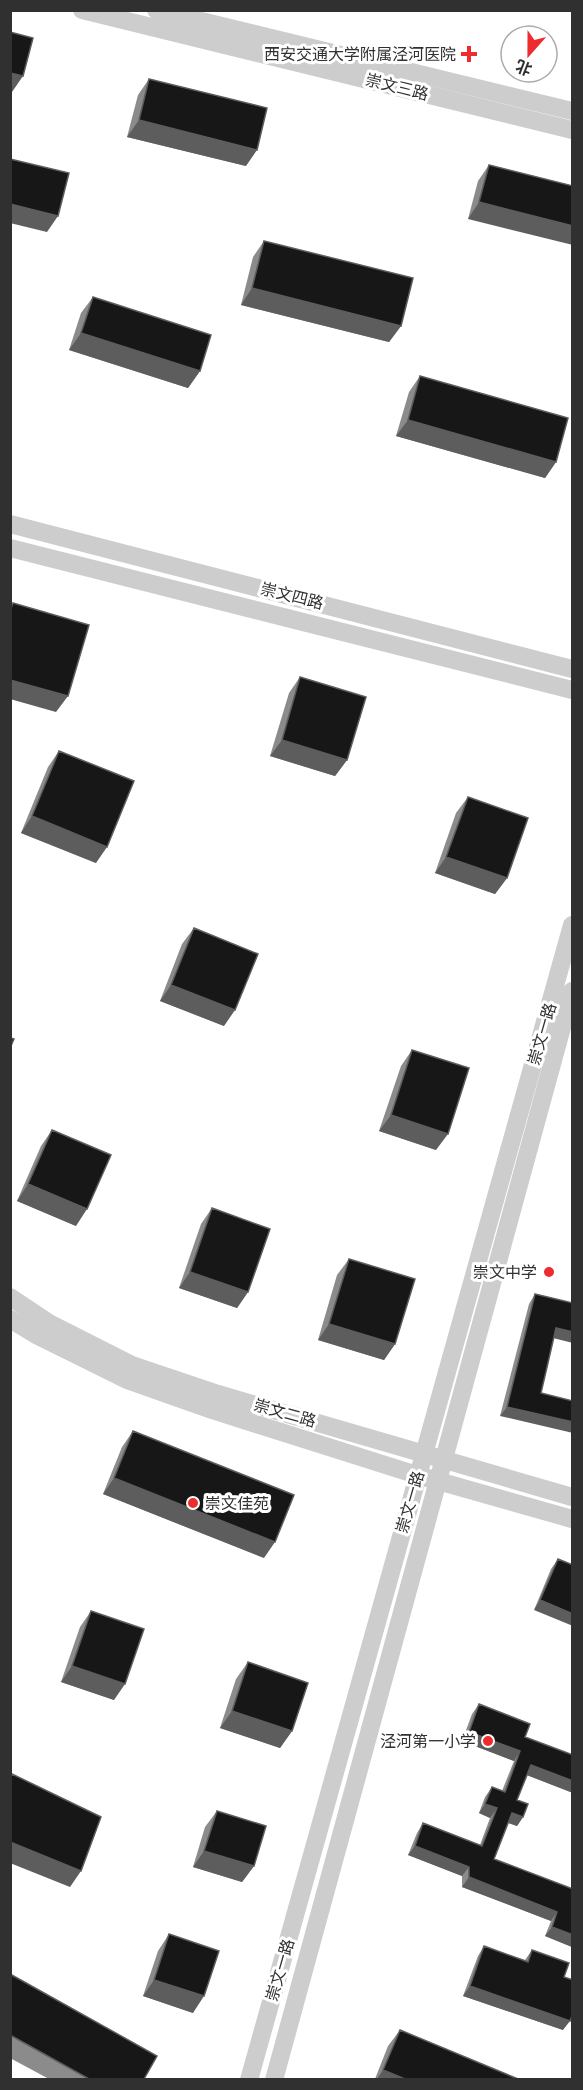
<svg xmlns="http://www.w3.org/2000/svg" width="583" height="2090" viewBox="0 0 583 2090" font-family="'Roboto Condensed','Noto Sans SC',sans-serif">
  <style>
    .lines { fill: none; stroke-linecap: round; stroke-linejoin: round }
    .minor { stroke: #cdcdcd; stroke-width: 18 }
    .wall { fill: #8b8b8b }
    .shaded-wall { fill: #5d5d5d }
    .building { fill: #171717; stroke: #5d5d5d; stroke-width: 1.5 }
    .poi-dot { fill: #ee2b2f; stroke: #fff; stroke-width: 2 }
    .labels { text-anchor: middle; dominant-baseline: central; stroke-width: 6; stroke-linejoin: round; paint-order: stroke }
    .poi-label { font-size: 16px; fill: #303030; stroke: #fff; text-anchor: end }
    .street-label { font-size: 16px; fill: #303030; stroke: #fff }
  </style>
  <rect width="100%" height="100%" fill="#fff"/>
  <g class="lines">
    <path class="minor" d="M82,10L572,130
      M156,10L572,111
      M10,524L572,669
      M10,548L572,690
      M10,1297L49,1323L132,1365L218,1394L572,1497
      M10,1319L38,1336L127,1380L212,1410L417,1475L572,1519
      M249,2080L572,925
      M274,2080L572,991"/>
  </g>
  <path class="wall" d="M149,79L246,166L127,137L138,95Z
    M489,165L573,186L468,219L478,181Z
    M264,241L401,326L389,342L241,305L253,257Z
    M93,297L200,371L188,388L69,350L81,313Z
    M420,376L556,462L545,478L396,436L409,392Z
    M300,677L347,760L335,776L270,756L289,693Z
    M59,751L96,863L21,833L48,767Z
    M468,797L507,878L495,894L435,873L456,813Z
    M194,928L224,1026L160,1001L182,944Z
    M412,1050L436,1150L379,1131L401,1066Z
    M52,1130L76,1226L17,1201L41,1146Z
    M212,1208L248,1292L237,1308L179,1288L201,1224Z
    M349,1259L395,1344L384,1360L318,1340L337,1275Z
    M535,1294L554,1338L541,1393L500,1416L529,1304Z
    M133,1431L264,1558L103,1494L122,1447Z
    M558,1559L573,1565L534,1610L551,1569Z
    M91,1611L114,1700L61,1682L80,1627Z
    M248,1662L292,1731L280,1748L220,1728L236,1679Z
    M479,1704L525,1737L573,1755V1793L527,1775L517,1800L523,1817L517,1826L508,1823L494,1859L573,1889V1946L572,1947L545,1936L551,1921L462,1887V1876L408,1855L417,1833L423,1823L480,1845L490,1818L479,1813L485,1797L492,1787L502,1791L514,1761L462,1741L472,1714Z
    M217,1811L254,1866L242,1882L193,1867L205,1827Z
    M169,1934L193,2013L143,1996L158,1951Z
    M484,1946L525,1960L532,1950L564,1977L563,2030L463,1996L478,1956Z
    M10,1974L144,2079H49L10,2058Z
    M400,2030L518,2079H375L388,2046Z"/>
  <path class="shaded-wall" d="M10,73L23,76L12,92H10Z
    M139,120L257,150L246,166L127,137Z
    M479,202L573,226V245L468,219Z
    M10,204L58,216L47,232L10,223Z
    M252,288L401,326L389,342L241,305Z
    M81,333L200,371L188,388L69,350Z
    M408,420L556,462L545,478L396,436Z
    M10,680L68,696L56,712L10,699Z
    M282,740L347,760L335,776L270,756Z
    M32,816L107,847L96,863L21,833Z
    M446,857L507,878L495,894L435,873Z
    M171,985L235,1010L224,1026L160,1001Z
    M391,1115L448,1134L436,1150L379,1131Z
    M28,1184L87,1209L76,1226L17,1201Z
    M190,1272L248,1292L237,1308L179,1288Z
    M329,1324L395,1344L384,1360L318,1340Z
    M556,1328L573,1332V1343L549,1337Z
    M507,1407L573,1422V1433L500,1416Z
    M114,1478L275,1542L264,1558L103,1494Z
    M540,1600L573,1614V1626L534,1610Z
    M72,1666L125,1684L114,1700L61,1682Z
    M232,1711L292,1731L280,1748L220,1728Z
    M469,1732L520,1751L514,1761L462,1741Z
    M531,1765L573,1781V1793L524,1774Z
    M485,1804L497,1808L490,1818L479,1813Z
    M512,1813L523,1817L517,1826L506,1822Z
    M10,1842L81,1871L70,1887L10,1863Z
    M415,1846L469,1867L462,1876L408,1855Z
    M204,1851L254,1866L242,1882L193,1867Z
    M469,1877L557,1912L551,1921L462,1887Z
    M552,1927L573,1935V1946L572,1947L545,1936Z
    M154,1980L204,1996L193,2013L143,1996Z
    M470,1986L570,2021L563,2030L463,1996Z
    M383,2070L405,2079H377Z"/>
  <path class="building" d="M10,32L33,38L23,76L10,73Z
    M149,79L267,108L257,150L139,120Z
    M10,159L69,173L58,216L10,204Z
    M489,165L573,186V226L479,202Z
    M264,241L413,278L401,326L252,288Z
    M93,297L211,335L200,371L81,333Z
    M420,376L568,418L556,462L408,420Z
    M13,603L89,625L68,696L10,680V611Z
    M300,677L366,697L347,760L282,740Z
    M59,751L134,781L107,847L32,816Z
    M468,797L528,818L507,878L446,857Z
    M194,928L258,954L235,1010L171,985Z
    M10,1038L14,1039L10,1048Z
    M412,1050L469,1068L448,1134L391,1115Z
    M52,1130L111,1155L87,1209L28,1184Z
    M212,1208L270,1229L248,1292L190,1272Z
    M349,1259L415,1279L395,1344L329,1324Z
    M535,1294L573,1303V1332L556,1328L541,1393L573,1401V1422L507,1407Z
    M133,1431L294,1495L275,1542L114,1478Z
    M558,1559L573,1565V1614L540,1600Z
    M91,1611L144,1629L125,1684L72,1666Z
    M248,1662L308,1683L292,1731L232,1711Z
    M479,1704L530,1724L525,1737L573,1755V1781L531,1765L517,1800L528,1804L523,1817L512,1813L494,1859L573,1889V1935L552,1927L557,1912L469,1877V1867L415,1846L423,1823L482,1846L497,1808L485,1804L492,1787L505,1792L520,1751L469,1732Z
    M12,1774L101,1817L81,1871L10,1842V1778Z
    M217,1811L266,1826L254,1866L204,1851Z
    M169,1934L219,1951L204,1996L154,1980Z
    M484,1946L528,1962L532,1950L569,1963L564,1977L573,1980V2013L570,2021L470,1986Z
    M10,1974L157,2056L144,2079H89L10,2035Z
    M400,2030L518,2079H405L383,2070Z"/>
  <g class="poi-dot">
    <path d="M466 45h6v6h6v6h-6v6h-6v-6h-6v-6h6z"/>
    <circle cx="549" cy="1272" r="6"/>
    <circle cx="193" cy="1503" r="6"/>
    <circle cx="488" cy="1741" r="6"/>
  </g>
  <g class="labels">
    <g class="poi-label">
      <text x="456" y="54">西安交通大学附属泾河医院</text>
      <text x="537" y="1272">崇文中学</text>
      <text x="205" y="1503" text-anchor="start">崇文佳苑</text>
      <text x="476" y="1741">泾河第一小学</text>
    </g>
    <g class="street-label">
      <text transform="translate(397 87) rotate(14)">崇文三路</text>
      <text transform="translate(292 596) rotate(14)">崇文四路</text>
      <text transform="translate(542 1034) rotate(-74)">崇文一路</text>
      <text transform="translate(285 1413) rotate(16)">崇文二路</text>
      <text transform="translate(410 1502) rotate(-74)">崇文一路</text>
      <text transform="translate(280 1970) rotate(-74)">崇文一路</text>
    </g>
  </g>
  <rect width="583" height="2090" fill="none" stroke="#303030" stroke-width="24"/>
  <g transform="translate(529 54) rotate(201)"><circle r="28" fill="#ffffff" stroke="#acacac" stroke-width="1.5"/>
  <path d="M0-4.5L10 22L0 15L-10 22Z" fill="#ee2b2f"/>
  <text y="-9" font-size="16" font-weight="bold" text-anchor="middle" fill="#303030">北</text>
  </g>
</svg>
